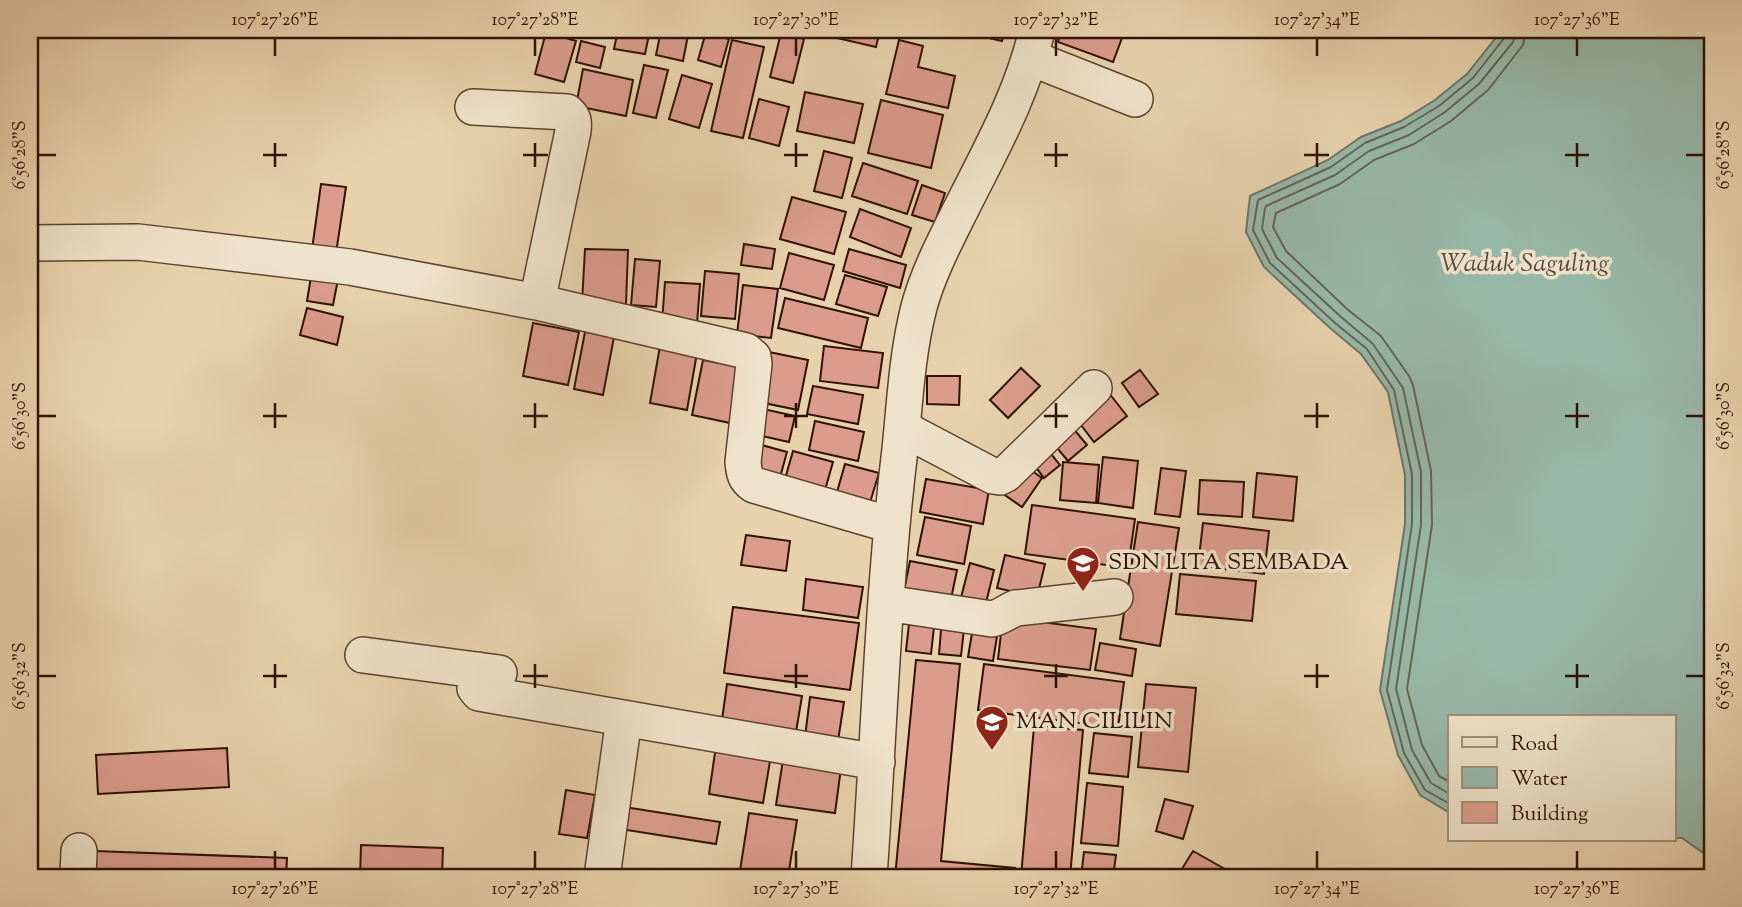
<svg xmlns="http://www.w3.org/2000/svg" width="1742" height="907" viewBox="0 0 1742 907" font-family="'Sorts Mill Goudy',serif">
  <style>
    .water { fill: #97b8a9; stroke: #6e7567; stroke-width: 2 }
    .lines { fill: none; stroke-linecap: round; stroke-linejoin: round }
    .shore { stroke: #646456; stroke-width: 2 }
    .building { fill: #db9c8d; stroke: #301104; stroke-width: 2 }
    .minor-casing { stroke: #5e412e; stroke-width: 38 }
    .minor { stroke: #efe2ca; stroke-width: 35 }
    .ticks { fill: none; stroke: #301104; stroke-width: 2.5 }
    .labels { text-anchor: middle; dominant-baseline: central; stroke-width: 7; stroke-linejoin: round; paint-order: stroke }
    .poi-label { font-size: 24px; fill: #301104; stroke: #efe2ca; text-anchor: start }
    .water-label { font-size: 26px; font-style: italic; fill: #544b3e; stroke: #efe2ca }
    .neatline { fill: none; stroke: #301104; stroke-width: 2.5 }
    .ticks-label { font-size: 18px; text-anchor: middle; fill: #301104 }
  </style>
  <rect width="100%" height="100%" fill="#e7d2ad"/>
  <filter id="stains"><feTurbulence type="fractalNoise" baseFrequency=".00286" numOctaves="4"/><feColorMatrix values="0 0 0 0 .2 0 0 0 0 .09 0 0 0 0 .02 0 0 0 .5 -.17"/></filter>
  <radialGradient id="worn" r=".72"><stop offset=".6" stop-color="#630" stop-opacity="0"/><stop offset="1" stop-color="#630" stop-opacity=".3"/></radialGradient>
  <path class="water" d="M1502,30H1712V859L1682,838H1674V716H1450V813L1420,795L1398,755L1380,690L1405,524V475L1388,392L1361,354L1330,328L1264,267L1246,232L1250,196L1328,160L1361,137L1401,121L1435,100L1467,74Z"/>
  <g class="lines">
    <path class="shore" d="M1450,782L1439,776L1422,745L1407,689L1432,525L1431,471L1413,385L1409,376L1381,336L1347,309L1286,251L1273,227L1276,213L1340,184L1374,160L1414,144L1451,121L1488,90L1523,45L1526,30
      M1450,794L1431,783L1412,750L1396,689L1421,525V472L1403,388L1373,344L1340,316L1277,258L1262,229L1265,208L1266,206L1335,175L1369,151L1409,135L1445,112L1479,84L1513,42L1516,30
      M1450,804L1425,790L1404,753L1387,690L1412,524V474L1394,390L1367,349L1335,323L1270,263L1253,230L1258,200L1331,167L1365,143L1404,127L1439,106L1473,78L1505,37L1507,30"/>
  </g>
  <path class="building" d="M618,30H650L645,54L614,49Z
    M661,30H689L683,61L656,55Z
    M839,30H880L876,47L837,38Z
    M981,30H1005L1002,41L980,36Z
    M1062,30H1125L1113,62L1058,42Z
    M546,32L576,41L564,82L535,74Z
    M706,32L729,39L721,67L698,60Z
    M781,33L804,39L793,83L770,77Z
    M732,40L764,47L743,138L711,131Z
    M899,40L923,46L918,67L955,76L948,108L886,94Z
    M581,41L605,47L600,68L576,62Z
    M644,65L668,70L656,118L633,113Z
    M583,69L633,80L626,116L576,106Z
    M682,75L712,84L699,128L669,119Z
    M805,92L863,104L854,143L797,131Z
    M759,99L789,107L779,146L749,138Z
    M881,100L943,115L931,168L868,153Z
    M824,151L852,158L842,198L814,191Z
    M863,163L918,181L907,214L852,196Z
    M321,184L346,187L335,260L311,257Z
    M922,185L945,193L935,222L912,215Z
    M792,197L846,212L834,254L780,239Z
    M860,209L911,228L901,257L850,237Z
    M744,244L775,249L772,269L741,265Z
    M585,249L628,250L626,304L582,303Z
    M849,249L906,265L900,288L843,271Z
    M789,253L834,265L824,300L780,288Z
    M635,259L660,261L656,307L631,305Z
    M313,265L340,269L333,305L307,301Z
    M705,271L739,274L735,319L701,316Z
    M845,275L887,287L878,316L836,304Z
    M665,282L700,284L697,324L662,322Z
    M743,285L778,289L771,338L737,334Z
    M785,298L868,318L861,348L778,328Z
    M307,308L343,317L337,345L300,335Z
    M533,323L579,332L568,385L523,376Z
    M585,332L614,337L603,395L574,389Z
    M660,346L697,353L687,410L650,403Z
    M824,346L883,353L878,388L820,381Z
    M769,352L808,360L798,410L759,402Z
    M703,360L746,368L735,424L692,415Z
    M1021,368L1040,386L1008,418L990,400Z
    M1140,370L1158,394L1139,407L1122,383Z
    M927,376H960L959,405L927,404Z
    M813,386L863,395L858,424L807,414Z
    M1105,388L1127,416L1094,442L1072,413Z
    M759,408L795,416L789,442L753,434Z
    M815,421L864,432L858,461L809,450Z
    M1067,421L1087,445L1068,461L1047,436Z
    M758,444L787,452L779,481L750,473Z
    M1043,444L1060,465L1044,478L1029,458Z
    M793,451L833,462L823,497L783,486Z
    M1103,457L1138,461L1133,508L1098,503Z
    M1019,462L1042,478L1022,507L999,491Z
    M1063,462L1099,465L1096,503L1060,500Z
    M845,464L879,473L868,509L835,499Z
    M1161,468L1186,471L1180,517L1155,514Z
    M1257,473L1297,477L1293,521L1253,517Z
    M926,479L989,490L983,524L920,512Z
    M1200,480L1244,482L1242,517L1198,514Z
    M1032,505L1135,519L1128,568L1025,554Z
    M925,517L971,526L964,564L917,555Z
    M1138,522L1179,528L1160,646L1120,639Z
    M1203,523L1269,531L1264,574L1198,566Z
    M746,535L790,541L786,571L741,565Z
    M1005,555L1045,564L1037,597L997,588Z
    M910,561L957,570L951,599L904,590Z
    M970,563L994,570L984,611L959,605Z
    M1180,574L1256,581L1252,621L1176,614Z
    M806,579L863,587L858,618L803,610Z
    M733,607L859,623L850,690L724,673Z
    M910,615L935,618L931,654L906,651Z
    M1003,617L1096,629L1090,670L998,659Z
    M942,618L965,620L961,656L939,654Z
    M974,621L999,624L993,661L968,657Z
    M1100,643L1136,649L1132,676L1095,670Z
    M916,660L960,664L941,861L1015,868L1014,877H895Z
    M984,664L1124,682L1118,728L978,710Z
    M727,684L802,696L795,738L721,727Z
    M1146,684L1196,688L1188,772L1138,767Z
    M810,697L844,702L838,741L805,737Z
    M1034,726L1083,730L1070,877H1021Z
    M1094,733L1132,737L1128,777L1089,773Z
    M716,746L771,755L763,803L709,794Z
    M227,748L229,787L98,794L96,755Z
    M783,760L841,768L835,813L776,805Z
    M1087,783L1123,787L1118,846L1081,843Z
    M566,790L595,795L587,838L559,834Z
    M1165,799L1193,806L1183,839L1156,831Z
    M618,806L720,822L716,844L614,828Z
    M749,813L797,820L788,877H739Z
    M361,845L443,848L442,877H360Z
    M94,851L287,858L286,877H93Z
    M1193,851L1239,877H1177Z
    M1084,852L1116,855L1113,877H1081Z"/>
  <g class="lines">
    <defs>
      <path id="minor" d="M1031,58L1135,99
        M473,107L567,112C574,118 574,122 573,131L537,302L746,351L753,357L754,364L743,462C744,473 745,479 754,485L891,525
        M30,243L138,242L350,267L537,302
        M902,428L993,476L1000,477L1006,474L1094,388
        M886,603L992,619C1001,617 1008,611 1016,608L1115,597
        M363,655L499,673
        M478,670L475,688L479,693L877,762
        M78,877L79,851
        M602,877L624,718
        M869,877C879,734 883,591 900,449C905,401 907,354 919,307C927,277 942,247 956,219C986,158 1022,97 1037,30"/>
    </defs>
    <use href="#minor" class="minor-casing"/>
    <use href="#minor" class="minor"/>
  </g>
  <path class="ticks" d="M275,38V56M535,38V56M796,38V56M1056,38V56M1317,38V56M1577,38V56M275,143V167M535,143V167M796,143V167M1056,143V167M1317,143V167M1577,143V167M38,155H56M263,155H287M523,155H548M784,155H808M1044,155H1068M1304,155H1329M1565,155H1589M1686,155H1704M275,403V428M535,403V428M796,403V428M1056,403V428M1317,403V428M1577,403V428M38,416H56M263,416H287M523,416H548M784,416H808M1044,416H1068M1304,416H1329M1565,416H1589M1686,416H1704M275,664V688M535,664V688M796,664V688M1056,664V688M1317,664V688M1577,664V688M38,676H56M263,676H287M523,676H548M784,676H808M1044,676H1068M1304,676H1329M1565,676H1589M1686,676H1704M275,851V869M535,851V869M796,851V869M1056,851V869M1317,851V869M1577,851V869"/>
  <defs>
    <symbol id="school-pin" viewBox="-11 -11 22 30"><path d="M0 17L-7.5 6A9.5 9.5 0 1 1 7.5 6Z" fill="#8f2418" stroke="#efe2ca"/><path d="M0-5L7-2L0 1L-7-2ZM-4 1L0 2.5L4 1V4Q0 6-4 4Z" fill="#fff"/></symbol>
  </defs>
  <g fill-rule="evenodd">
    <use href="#school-pin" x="1064" y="544" width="38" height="52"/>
    <use href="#school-pin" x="973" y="703" width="38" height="52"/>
  </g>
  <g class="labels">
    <g class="poi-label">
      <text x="1108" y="563">SDN LITA SEMBADA</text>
      <text x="1016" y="722">MAN CILILIN</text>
    </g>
    <g class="water-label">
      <text x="1525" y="264">Waduk Saguling</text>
    </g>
  </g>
  <rect width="1742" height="907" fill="none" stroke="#e7d2ad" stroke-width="77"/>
  <rect x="1448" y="715" width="228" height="126" fill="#efe2ca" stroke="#a38e7b" stroke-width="2"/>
  <rect x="1462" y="737" width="35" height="10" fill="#efe2ca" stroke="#a38e7b" stroke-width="2"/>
  <text x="1511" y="750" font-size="21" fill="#301104">Road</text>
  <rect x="1462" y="767" width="35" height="21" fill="#97b8a9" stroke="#a38e7b" stroke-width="2"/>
  <text x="1511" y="785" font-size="21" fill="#301104">Water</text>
  <rect x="1462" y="802" width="35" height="21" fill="#db9c8d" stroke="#a38e7b" stroke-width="2"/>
  <text x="1511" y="820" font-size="21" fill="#301104">Building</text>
  <rect x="38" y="38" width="1666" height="831" class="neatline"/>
  <g class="ticks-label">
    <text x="275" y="25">107°27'26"E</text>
    <text x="535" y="25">107°27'28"E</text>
    <text x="796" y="25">107°27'30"E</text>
    <text x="1056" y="25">107°27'32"E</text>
    <text x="1317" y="25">107°27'34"E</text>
    <text x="1577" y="25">107°27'36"E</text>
    <text transform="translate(19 155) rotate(-90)" y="6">6°56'28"S</text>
    <text transform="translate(1723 155) rotate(-90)" y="6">6°56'28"S</text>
    <text transform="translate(19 416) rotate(-90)" y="6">6°56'30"S</text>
    <text transform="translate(1723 416) rotate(-90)" y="6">6°56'30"S</text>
    <text transform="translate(19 676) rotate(-90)" y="6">6°56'32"S</text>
    <text transform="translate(1723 676) rotate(-90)" y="6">6°56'32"S</text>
    <text x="275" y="894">107°27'26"E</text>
    <text x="535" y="894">107°27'28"E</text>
    <text x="796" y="894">107°27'30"E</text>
    <text x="1056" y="894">107°27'32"E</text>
    <text x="1317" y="894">107°27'34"E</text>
    <text x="1577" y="894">107°27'36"E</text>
  </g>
  <rect width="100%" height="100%" filter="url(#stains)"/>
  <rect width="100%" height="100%" fill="url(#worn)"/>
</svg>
